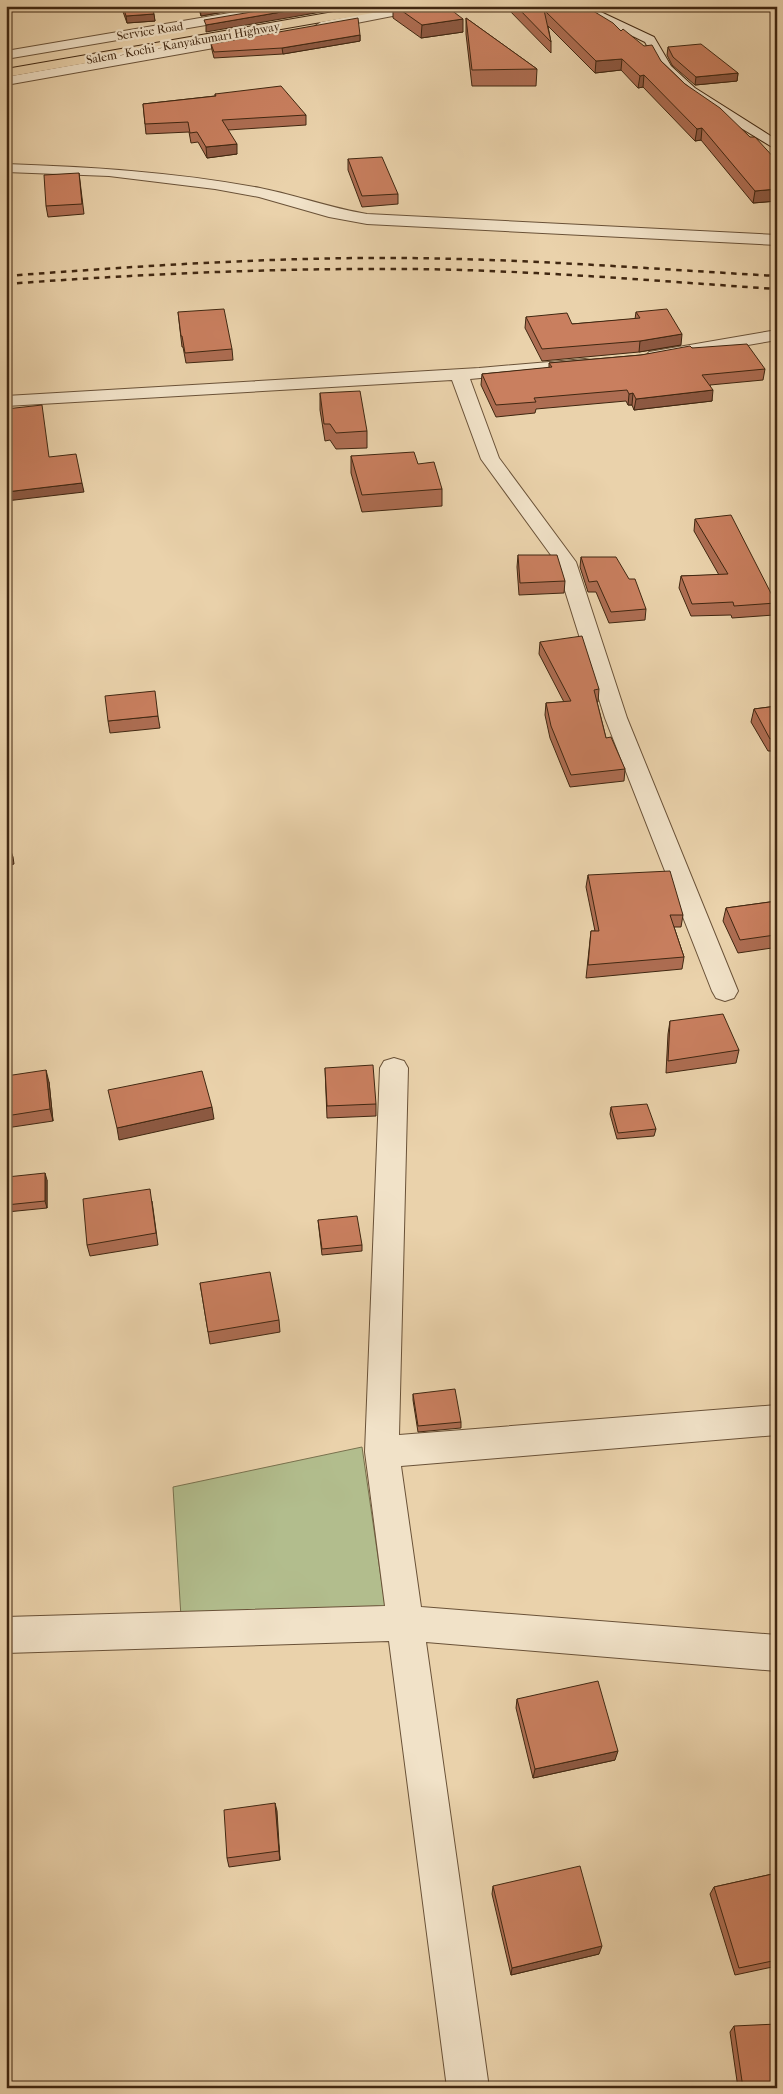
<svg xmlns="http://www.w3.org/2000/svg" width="783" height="2094" viewBox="0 0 783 2094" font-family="'IM FELL French Canon',serif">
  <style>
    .green { fill: #b2bd8d; stroke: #79724f }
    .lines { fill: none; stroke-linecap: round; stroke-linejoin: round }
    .minor-casing { stroke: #6a5238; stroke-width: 2 }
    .tertiary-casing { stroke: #6a5238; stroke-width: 2 }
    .secondary-casing { stroke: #402711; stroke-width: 2 }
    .trunk-casing { stroke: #402711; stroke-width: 2 }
    .minor { fill: #f1e2c8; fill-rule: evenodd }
    .tertiary { fill: #f1e2c8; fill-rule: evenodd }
    .secondary { fill: #f1e2c8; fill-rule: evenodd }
    .trunk { fill: #ead2ab; fill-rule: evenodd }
    .rail { stroke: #402711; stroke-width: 2.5; stroke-dasharray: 5.5 5.5; stroke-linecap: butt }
    .wall { fill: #ad6d52; stroke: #402711 }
    .shaded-wall { fill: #8d5942; stroke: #402711 }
    .building { fill: #c97f5f; stroke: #402711 }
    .labels { text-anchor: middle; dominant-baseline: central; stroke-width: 4.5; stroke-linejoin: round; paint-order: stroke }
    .far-street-label { font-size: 12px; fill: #402711; stroke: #f1e2c8 }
  </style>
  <rect width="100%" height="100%" fill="#ead2ab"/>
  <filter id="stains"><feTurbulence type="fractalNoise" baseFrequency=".004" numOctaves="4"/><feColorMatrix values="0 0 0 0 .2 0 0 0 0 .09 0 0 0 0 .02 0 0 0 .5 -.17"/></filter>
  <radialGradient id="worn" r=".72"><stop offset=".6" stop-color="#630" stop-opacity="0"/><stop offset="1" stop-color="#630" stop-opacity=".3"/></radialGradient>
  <path class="green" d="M362,1447L386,1612L181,1617L173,1487Z"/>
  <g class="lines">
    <defs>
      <path id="minor" d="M6,164C91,167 176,172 260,188C296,195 330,208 367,214L777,235V245L367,224L329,217L259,197L215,189L109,176L6,172Z
        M777,330V340L655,361L649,360L646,356L649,352L655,351Z
        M585,359L591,360L594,364L591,368L470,379L499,458L576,562L627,718L738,991L734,998L725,1001L716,998L712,991L605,718L556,562L481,459L452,380L6,406V396L479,368Z
        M394,1058L404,1061L408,1068L399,1435L777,1405V1435L401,1466L421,1607L777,1635V1671L426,1642L489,2088H447L389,1641L6,1653V1617L385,1606L365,1452L380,1068L384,1061Z"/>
      <path id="tertiary" d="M271,6H300L294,10L6,59V51Z
        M403,6H429L423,10L321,30L315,26L321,22Z
        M249,34L255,38L253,41L6,85V77Z"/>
      <path id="secondary" d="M571,6H588L654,37L671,66L695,88L777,140V150L685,94L661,71L645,42Z"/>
      <path id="trunk" d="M368,6H396L390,10L6,77V69Z"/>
    </defs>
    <use href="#minor" class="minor-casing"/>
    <use href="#tertiary" class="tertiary-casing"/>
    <use href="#secondary" class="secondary-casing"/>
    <use href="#trunk" class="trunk-casing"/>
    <use href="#minor" class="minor"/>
    <use href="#tertiary" class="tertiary"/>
    <use href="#secondary" class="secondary"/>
    <use href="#trunk" class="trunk"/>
    <path class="rail" d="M6,276C139,266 272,257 405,258C529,259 653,269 777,276
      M6,284C140,274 274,268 409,269C532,270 655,281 777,289"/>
  </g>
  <path class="wall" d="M121,6H152L155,21L127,23Z
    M198,6H258L201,16Z
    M393,6H446L463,32L421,38L393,18Z
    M505,6H585L621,31L661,61L685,84L750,137L777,161V201L753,203L701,140L695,141L643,87L638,88L621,70L595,73L548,26L551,42V53Z
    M466,18L537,69L536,86H472L466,34Z
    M360,35V41L283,54L214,58L212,50L211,44Z
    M668,47L738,73L737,81L695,85L672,65L667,55Z
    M215,94L306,115V125L228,130L237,154L207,158L198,142L191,143L189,132L146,134L143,104L215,96Z
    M348,159L398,194V204L362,207L348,170Z
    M79,173L84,214L48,217L46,206Z
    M178,312L232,349L233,360L186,363L183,347H182Z
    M636,312L681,345L639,352L542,361L525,328L526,317L572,324L635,319Z
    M692,348L765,369L763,380L710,385L712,401L634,410L632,405H628L626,401L536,409L535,413L496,417L481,385L482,374L549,368V363L641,355Z
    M320,393L367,431V448L336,449L330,440L325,441L320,410Z
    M351,456L418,464L442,489V506L362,512L351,473Z
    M695,519L776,603L774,615L732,618L731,615L691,616L679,588L681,576L719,575L694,531Z
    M518,555L565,581L564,593L519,595L517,567Z
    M581,557L646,609L645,620L609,623L596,592H588L580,567Z
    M540,642L599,689L598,702H597L606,738L625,769L624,781L570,787L550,738L545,715L546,703L564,702L539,654Z
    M777,706V761L771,751H768L751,722L754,709Z
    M158,716L160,728L110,733L108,721Z
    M588,875L683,915L681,927H674L684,957L682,969L586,978L591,931H595L586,887Z
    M777,901V944H773L772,948L738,953L723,921L726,908Z
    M670,1021L739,1050L736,1063L666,1073L668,1034Z
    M325,1068L376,1104V1116L327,1118Z
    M6,1076L49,1082L53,1121L6,1128Z
    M611,1107L656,1129L654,1136L617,1139L610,1114Z
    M7,1177L47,1180V1208L7,1212L6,1208Z
    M152,1201L158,1245L90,1256L87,1245Z
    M318,1220L362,1245V1251L322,1255Z
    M200,1283L279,1320L280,1332L210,1344Z
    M413,1394L461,1422V1428L418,1432L413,1400Z
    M517,1699L615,1760L533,1778L516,1708Z
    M275,1803L280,1860L229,1867L227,1858Z
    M777,1873V1966L735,1975L710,1894L714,1887Z
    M493,1886L599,1954L511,1975L492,1894Z
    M734,2026L777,2088H738L730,2032Z"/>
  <path class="shaded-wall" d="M217,6H258L201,16L200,9Z
    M316,6H356L206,32V25Z
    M154,14L155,21L127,23L126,16Z
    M463,19V32L421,38L422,25Z
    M360,35V41L283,54L282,48Z
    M622,59L621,70L595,73L596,61Z
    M738,73L737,81L695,85L696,77Z
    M644,75L643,87L638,88L640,76Z
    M702,128L701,140L695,141L697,129Z
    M237,144V154L207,158L206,147Z
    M777,189V201L753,203L755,191Z
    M682,334L681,345L639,352L640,341Z
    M713,390L712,401L634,410L636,399Z
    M633,393L632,405H628L629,394Z
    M82,483L84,492L6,501V492Z
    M6,598H9L11,607L6,608Z
    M8,810L10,816L8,846L7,840Z
    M13,857L14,864L6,867V860Z
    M46,1070L49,1082L53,1121L50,1109Z
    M212,1107L214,1119L119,1140L117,1128Z
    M45,1173L47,1180V1208L45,1201Z
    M618,1751L615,1760L533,1778L535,1769Z
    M275,1803L277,1811L280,1860L279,1851Z
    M602,1946L599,1954L511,1975L512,1968Z"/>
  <path class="building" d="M123,6H152L154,14L126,16Z
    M199,6H217L200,9Z
    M287,6H316L206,25L204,20Z
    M395,6H446L463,19L422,25Z
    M516,6H585L613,23L621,31L623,29L644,46L652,45L661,61L685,84L720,108L750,137H755L777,161V189L755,191L702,128L697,129L644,75L640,76L622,59L596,61L544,10L551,42Z
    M358,18L360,35L282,48L214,52L211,44Z
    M466,18L537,69L472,70Z
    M701,44L738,73L696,77L673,57L668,47Z
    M281,86L306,115L222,120L237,144L206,147L197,132L190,133L188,122L145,124L143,104L216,96L215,94Z
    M382,157L398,194L362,196L348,159Z
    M79,173L82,204L46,206L44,175Z
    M224,309L232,349L185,353L182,336H181L178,312Z
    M667,309L682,334L640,341L542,349L526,317L567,313L572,324L640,318L636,312Z
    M747,344L765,369L702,375L713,390L636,399L633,393L629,394L627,390L534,398L536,402L496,405L482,374L552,367L549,363L641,355L690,346L692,348Z
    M360,391L367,431L336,433L330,424H324L320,393Z
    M42,405L49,457L76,454L82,483L6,492V409Z
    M414,452L418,464L434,462L442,489L362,495L351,456Z
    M731,515L776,603L734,606L733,602L692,604L681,576L728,574L695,519Z
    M518,555H557L565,581L520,583Z
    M581,557H616L629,579H635L646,609L611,612L597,581L589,582Z
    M6,585L9,598H6Z
    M582,636L599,689L594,690L606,738L611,737L625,769L571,775L551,726L546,703L571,701L540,642Z
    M155,691L158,716L108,721L105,696Z
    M777,706V744L774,738L770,739L754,709Z
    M6,810H8L7,840L13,857L6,860Z
    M670,871L683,915H670L684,957L588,965L591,931H599L588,875Z
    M777,901V931L773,932L775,935L740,940L726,908Z
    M723,1014L739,1050L668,1061L670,1021Z
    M373,1065L376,1104L327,1106L325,1068Z
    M46,1070L50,1109L6,1116V1076Z
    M202,1071L212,1107L117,1128L108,1090Z
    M647,1104L656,1129L618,1133L611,1107Z
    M45,1173V1201L6,1205L7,1177Z
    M150,1189L156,1233L87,1245L83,1199Z
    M357,1216L362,1245L322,1249L318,1220Z
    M270,1272L279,1320L208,1332L200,1283Z
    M455,1389L461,1422L418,1426L413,1394Z
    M598,1681L618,1751L535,1769L517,1699Z
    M275,1803L279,1851L227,1858L224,1810Z
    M580,1866L602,1946L512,1968L493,1886Z
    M777,1873V1960L739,1968L714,1887Z
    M777,2024V2088H743L734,2026Z"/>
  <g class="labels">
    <g class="far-street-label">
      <text transform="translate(150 31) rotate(-9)">Service Road</text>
      <text transform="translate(183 43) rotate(-10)">Salem - Kochi - Kanyakumari Highway</text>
    </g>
  </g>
  <rect width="783" height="2094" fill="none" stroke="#ead2ab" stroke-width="25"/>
  <rect x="8" y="8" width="768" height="2079" fill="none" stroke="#402711" stroke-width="2.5"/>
  <rect x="12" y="12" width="758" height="2069" fill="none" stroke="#402711"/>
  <rect width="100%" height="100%" filter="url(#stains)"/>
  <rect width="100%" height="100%" fill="url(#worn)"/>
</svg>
